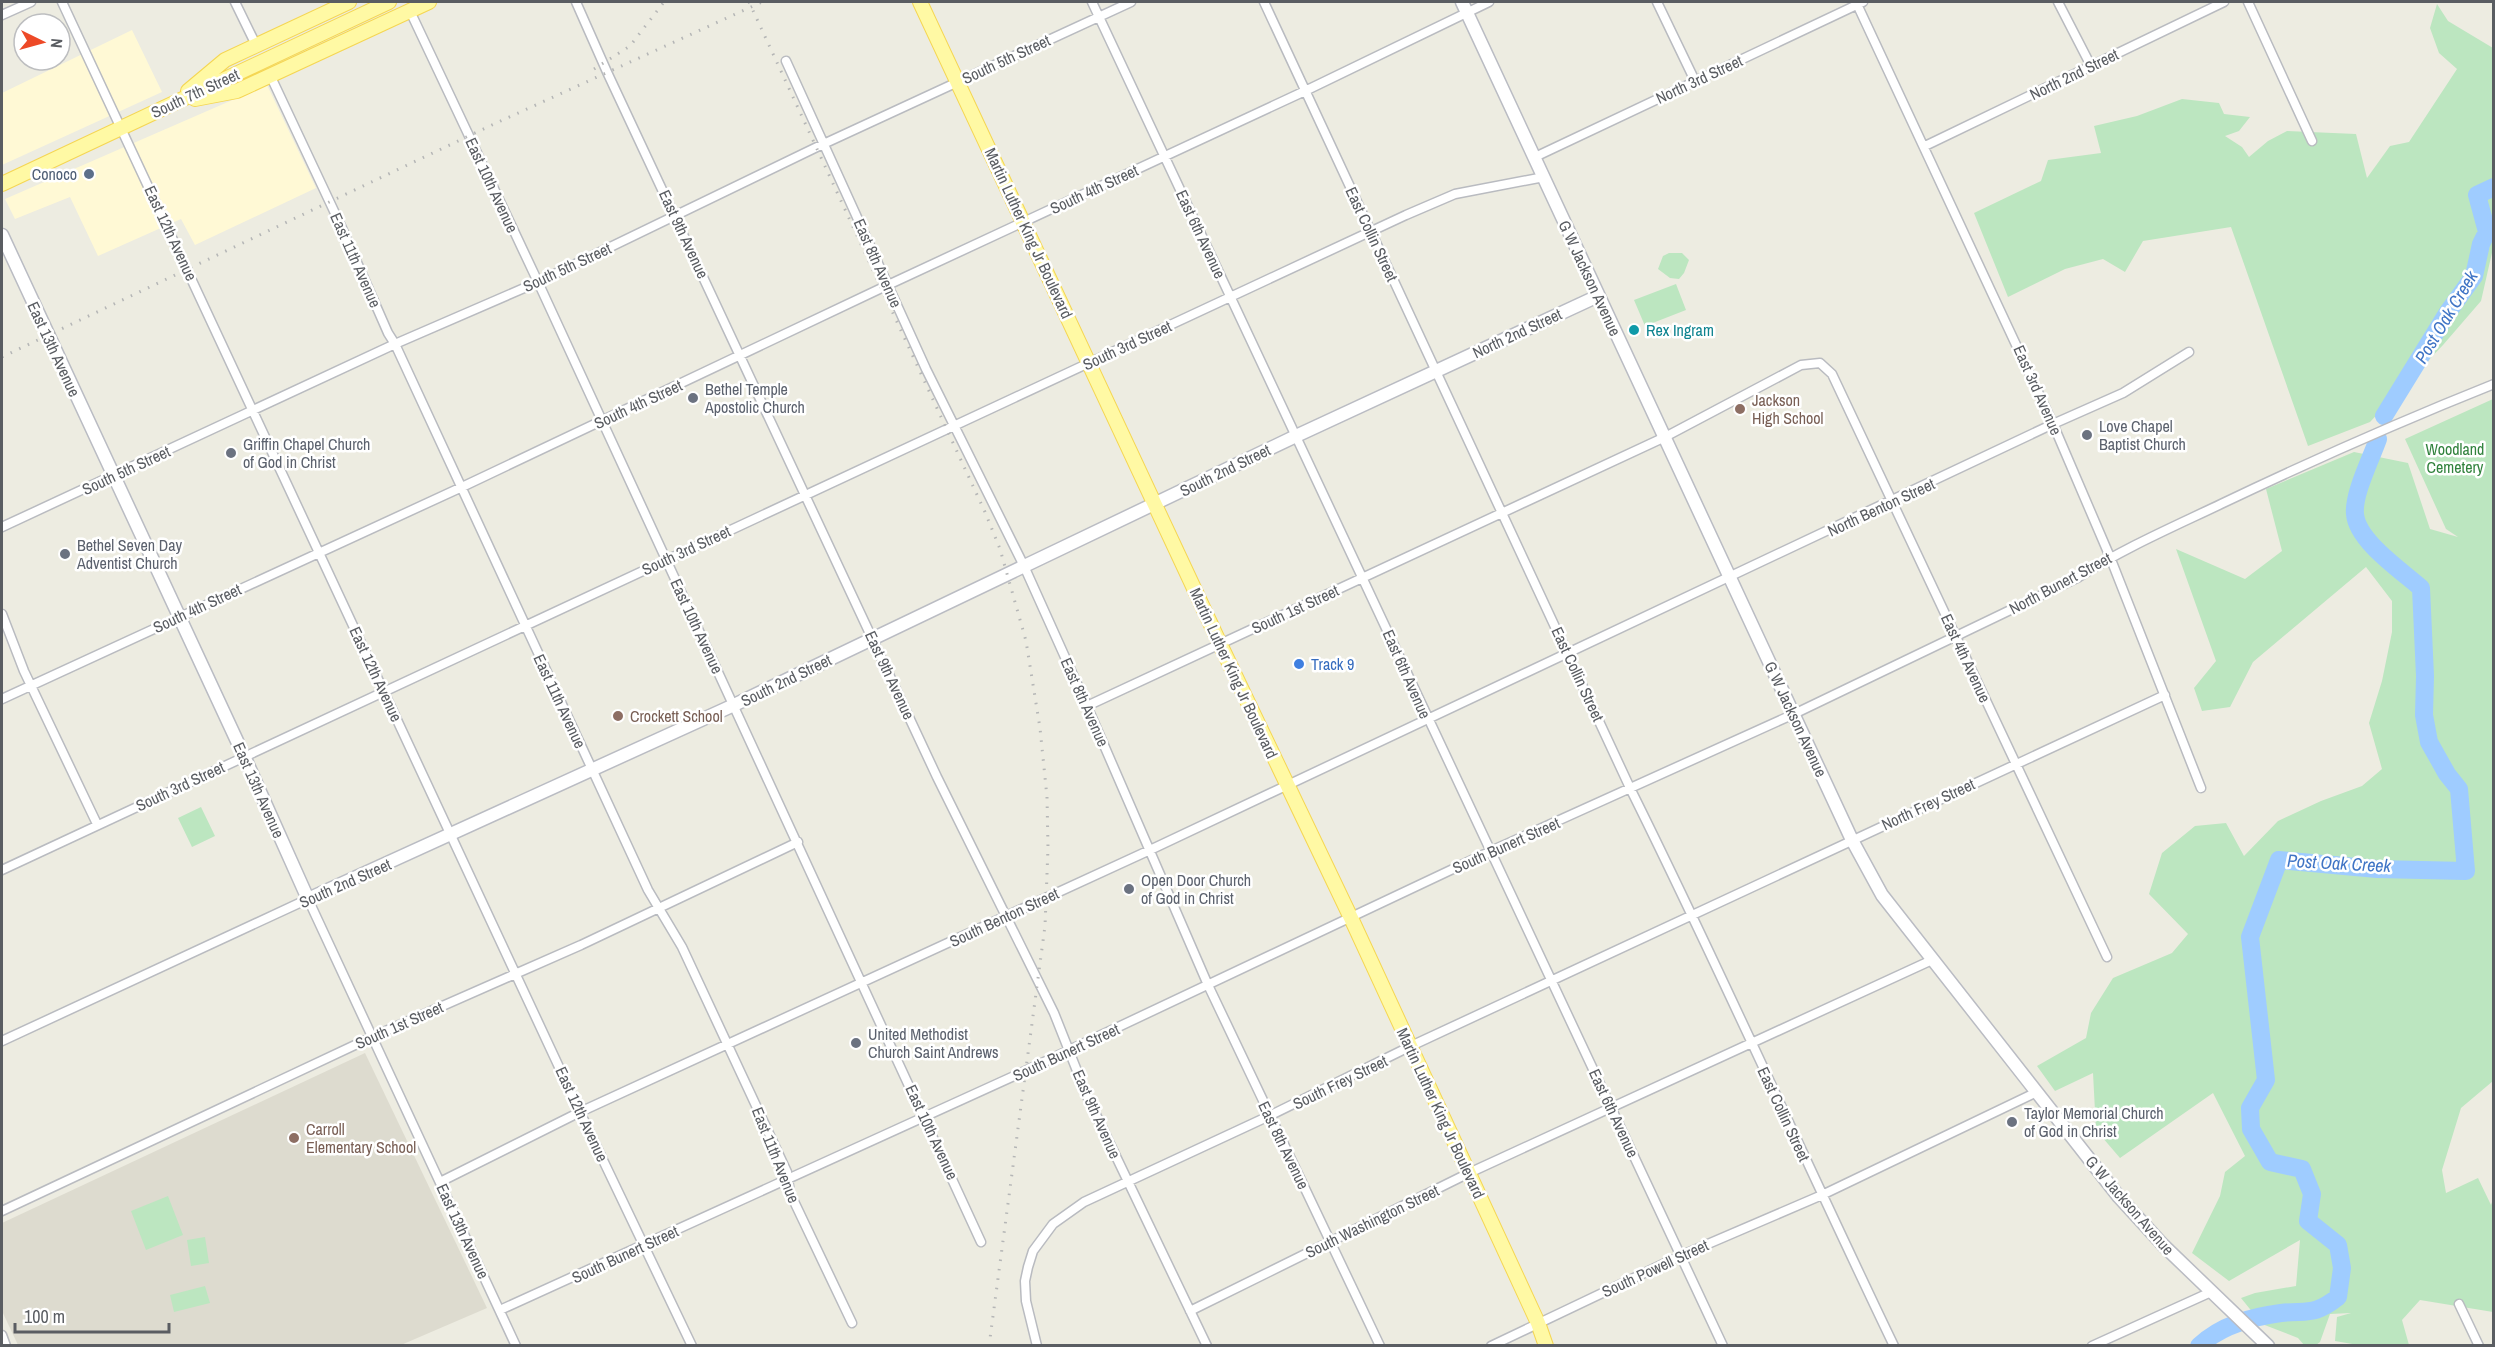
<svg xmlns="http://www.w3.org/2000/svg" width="2495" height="1347" viewBox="0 0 2495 1347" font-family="'Archivo Narrow',sans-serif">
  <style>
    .commercial { fill: #fff9d5 }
    .education { fill: #dddbcf }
    .green { fill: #bce6c0 }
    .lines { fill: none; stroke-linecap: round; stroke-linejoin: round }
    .river { stroke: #9fccff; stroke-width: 18 }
    .street-casing { stroke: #b9bbc0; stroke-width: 11 }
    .secondary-casing { stroke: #babcc3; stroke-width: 15 }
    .primary-casing { stroke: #f5d653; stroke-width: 16 }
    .street { stroke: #fff; stroke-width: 8 }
    .secondary { stroke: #fff; stroke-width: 12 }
    .primary { stroke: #fff9a4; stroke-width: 14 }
    .rail { stroke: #b5b6b6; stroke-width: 3; stroke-dasharray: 1.5 8; stroke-linecap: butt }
    .service-dot { fill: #5c6f8a; stroke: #fff; stroke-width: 2 }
    .culture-dot { fill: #0f9aa8; stroke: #fff; stroke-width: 2 }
    .worship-dot { fill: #6b7280; stroke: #fff; stroke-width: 2 }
    .education-dot { fill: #8d6e63; stroke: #fff; stroke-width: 2 }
    .shop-dot { fill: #3f7fe0; stroke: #fff; stroke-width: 2 }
    .labels { text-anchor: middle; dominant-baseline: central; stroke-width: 5; stroke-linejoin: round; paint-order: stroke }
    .street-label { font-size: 16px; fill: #5a5d62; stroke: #fff }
    .service-label { font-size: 16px; fill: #4e5e75; stroke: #fff; text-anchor: end }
    .culture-label { font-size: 16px; fill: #0d838f; stroke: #fff; text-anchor: start }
    .worship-label { font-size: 16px; fill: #5b616d; stroke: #fff; text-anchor: start }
    .education-label { font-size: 16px; fill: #785e54; stroke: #fff; text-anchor: start }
    .park-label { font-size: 16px; fill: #31823d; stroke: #fff }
    .shop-label { font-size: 16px; fill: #366cbe; stroke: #fff; text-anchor: start }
    .water-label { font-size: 18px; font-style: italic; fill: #3f74c5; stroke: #fff }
  </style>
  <rect width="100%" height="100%" fill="#edece1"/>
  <path class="commercial" d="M132,30L162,92L2,165V93Z
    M267,85L316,188L195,245L181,219L98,256L70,197L15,219L5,199Z"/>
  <path class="education" d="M365,1053L487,1308L401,1345H18L2,1311V1223Z"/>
  <path class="green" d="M2437,4L2448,21L2493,48L2494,244L2481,301L2443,345L2370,422L2308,446L2231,227L2143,241L2125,272L2103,259L2065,269L2008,297L1974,213L2041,181L2048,160L2101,153L2094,126L2137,116L2182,99L2219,103L2224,114L2250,117L2239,131L2225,136L2242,147L2249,157L2268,141L2287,131L2356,134L2367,178L2390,146L2409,142L2457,69L2439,53L2430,28Z
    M1669,253H1682L1689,260L1684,273L1679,279L1670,278L1658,269L1663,256Z
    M1676,284L1686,310L1645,326L1634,300Z
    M2493,399V1081L2461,1108L2442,1170L2446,1193L2478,1178L2491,1205L2493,1199V1312L2420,1300L2402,1320L2409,1345L2364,1346L2335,1341L2337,1317L2351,1313L2330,1314L2320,1342L2316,1345H2304L2298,1338L2262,1324L2241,1298L2255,1293L2296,1286L2300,1240L2229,1281L2192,1253L2220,1196L2225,1172L2245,1156L2213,1093L2120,1158L2096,1130L2093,1073L2055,1091L2037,1066L2086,1038L2091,1013L2113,978L2172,953L2188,934L2149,894L2162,853L2195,826L2226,823L2244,856L2278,821L2321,801L2362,786L2382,769L2369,723L2382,681L2392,632V601L2366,567L2253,662L2230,707L2202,711L2194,688L2216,661L2176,549L2245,579L2282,551L2266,489L2354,452L2408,463L2430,529L2458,537L2446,529L2405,439Z
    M201,807L215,836L192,847L178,818Z
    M168,1196L183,1235L146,1250L131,1211Z
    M205,1237L209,1263L191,1266L187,1240Z
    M205,1286L210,1303L174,1312L170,1295Z"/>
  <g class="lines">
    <path class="river" d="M2384,416L2448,312L2474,276L2481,244L2487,232L2477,195L2494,187
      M2199,1346C2221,1325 2251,1317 2281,1313C2308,1310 2314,1316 2338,1297L2342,1268L2338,1245L2308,1221L2312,1194L2302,1169L2270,1162L2251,1129L2250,1108L2266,1080L2250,937L2279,860L2377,869L2466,871L2459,789L2447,774L2429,742L2424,715L2425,676L2421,588C2402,571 2357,541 2355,514C2353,494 2371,459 2378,439"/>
    <defs>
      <path id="street" d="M62,2L580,1112L692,1346
        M235,2L256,45
        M576,2L607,72L937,777L1054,1013L1087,1096L1207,1346
        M1092,2C1304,449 1510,899 1723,1346
        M1264,2L1631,790C1722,973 1805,1161 1894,1346
        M1657,2L1695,81
        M1856,2L2053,424L2110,557L2201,788
        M2058,2L2091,66
        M2248,2L2312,141
        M410,11L538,282L981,1242
        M2,15L31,2
        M786,61L926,369L1024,566L1087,706L1208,985L1380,1346
        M271,77L341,226L388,333L395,344L648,890L682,947L787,1172L790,1193L852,1323
        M1925,146L2224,2
        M1535,157L1863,2
        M2,527L395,344L538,282L817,147L1131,2
        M2,614L24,671L97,824
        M2,699L462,487L888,285L1305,91L1489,2
        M1087,706L1665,437L1801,365L1820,363L1832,374L2107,957
        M2,870L1406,215L1455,194L1544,177
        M2,1041L308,899L516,1346
        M440,1182L580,1112L1150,850L2053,424L2123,393L2189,352
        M2,1211L372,1037L581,945L798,842
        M2459,1304L2479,1346
        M500,1310L1025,1071L1491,851L1794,714L2079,577C2124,548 2173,527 2221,504C2311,461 2401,421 2494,384
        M1190,1311L1469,1173L1932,960
        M2,1335L6,1346
        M1037,1346L1026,1301L1025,1281L1028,1267L1033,1251L1053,1224L1084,1202L1269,1116L1411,1046L2165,695
        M1491,1346L1680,1256L1822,1195L2037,1092
        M2092,1346L2211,1292"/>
      <path id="secondary" d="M1462,2L1852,840L1882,895L2119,1197L2163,1245L2268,1346
        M2,235L244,756L308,899L734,705L1296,436L1598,296"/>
      <path id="primary" d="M920,2L1220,644L1351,918L1538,1323L1546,1346
        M188,91L225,60L349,2
        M195,99L237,91L429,2
        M2,184L389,2"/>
    </defs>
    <use href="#street" class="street-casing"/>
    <use href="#secondary" class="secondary-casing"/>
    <use href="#primary" class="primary-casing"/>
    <use href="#street" class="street"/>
    <use href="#secondary" class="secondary"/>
    <use href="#primary" class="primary"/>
    <path class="rail" d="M749,2L985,512L1000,549L1026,641L1040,728L1047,797L1048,848L1045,926L989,1346
      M594,69L630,46L664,2
      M2,357L494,124L762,2"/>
  </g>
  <circle class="service-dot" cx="89" cy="174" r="6"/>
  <circle class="culture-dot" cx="1634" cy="330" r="6"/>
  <g class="worship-dot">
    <circle cx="693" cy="398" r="6"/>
    <circle cx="2087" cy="435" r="6"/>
    <circle cx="231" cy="453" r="6"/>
    <circle cx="65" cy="554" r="6"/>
    <circle cx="1129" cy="889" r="6"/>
    <circle cx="856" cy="1043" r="6"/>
    <circle cx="2012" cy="1122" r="6"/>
  </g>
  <g class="education-dot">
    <circle cx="1740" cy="409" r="6"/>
    <circle cx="618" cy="716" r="6"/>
    <circle cx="294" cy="1138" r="6"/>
  </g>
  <circle class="shop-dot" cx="1299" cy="664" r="6"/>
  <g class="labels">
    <g class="street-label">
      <text transform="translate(1006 59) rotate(-25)">South 5th Street</text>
      <text transform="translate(2074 74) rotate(-26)">North 2nd Street</text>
      <text transform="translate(1699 79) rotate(-25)">North 3rd Street</text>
      <text transform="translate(195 93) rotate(-25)">South 7th Street</text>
      <text transform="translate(492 185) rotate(65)">East 10th Avenue</text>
      <text transform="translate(1094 189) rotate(-25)">South 4th Street</text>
      <text transform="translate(171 233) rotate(65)">East 12th Avenue</text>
      <text transform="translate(1029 233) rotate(65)">Martin Luther King Jr Boulevard</text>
      <text transform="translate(684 234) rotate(65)">East 9th Avenue</text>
      <text transform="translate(1201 234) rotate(65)">East 6th Avenue</text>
      <text transform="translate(1372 234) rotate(65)">East Collin Street</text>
      <text transform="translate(356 260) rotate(66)">East 11th Avenue</text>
      <text transform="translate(878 263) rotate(66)">East 8th Avenue</text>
      <text transform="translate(567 267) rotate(-25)">South 5th Street</text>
      <text transform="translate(1590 278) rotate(65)">G W Jackson Avenue</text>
      <text transform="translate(1517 333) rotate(-25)">North 2nd Street</text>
      <text transform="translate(1127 345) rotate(-25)">South 3rd Street</text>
      <text transform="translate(54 349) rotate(65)">East 13th Avenue</text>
      <text transform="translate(2038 390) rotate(66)">East 3rd Avenue</text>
      <text transform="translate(638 404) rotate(-25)">South 4th Street</text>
      <text transform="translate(126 470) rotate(-25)">South 5th Street</text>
      <text transform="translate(1225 470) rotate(-26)">South 2nd Street</text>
      <text transform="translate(1881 507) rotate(-25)">North Benton Street</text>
      <text transform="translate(686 550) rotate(-25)">South 3rd Street</text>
      <text transform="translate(2060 583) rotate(-28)">North Bunert Street</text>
      <text transform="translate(197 608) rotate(-25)">South 4th Street</text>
      <text transform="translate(1295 609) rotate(-25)">South 1st Street</text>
      <text transform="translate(697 626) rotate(65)">East 10th Avenue</text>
      <text transform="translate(1966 658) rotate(65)">East 4th Avenue</text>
      <text transform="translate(1234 673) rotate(65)">Martin Luther King Jr Boulevard</text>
      <text transform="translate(376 674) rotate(65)">East 12th Avenue</text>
      <text transform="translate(1407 674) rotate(66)">East 6th Avenue</text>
      <text transform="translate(1578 674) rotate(65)">East Collin Street</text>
      <text transform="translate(890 675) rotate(65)">East 9th Avenue</text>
      <text transform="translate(786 680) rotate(-26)">South 2nd Street</text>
      <text transform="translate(560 701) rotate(65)">East 11th Avenue</text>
      <text transform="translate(1085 702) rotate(66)">East 8th Avenue</text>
      <text transform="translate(1796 719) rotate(65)">G W Jackson Avenue</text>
      <text transform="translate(180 786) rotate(-25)">South 3rd Street</text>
      <text transform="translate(259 790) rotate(66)">East 13th Avenue</text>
      <text transform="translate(1928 804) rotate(-25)">North Frey Street</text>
      <text transform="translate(1506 845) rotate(-24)">South Bunert Street</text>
      <text transform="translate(345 883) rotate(-24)">South 2nd Street</text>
      <text transform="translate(1004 917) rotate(-25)">South Benton Street</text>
      <text transform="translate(399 1025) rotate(-24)">South 1st Street</text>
      <text transform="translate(1066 1052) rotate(-25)">South Bunert Street</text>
      <text transform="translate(1340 1082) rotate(-26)">South Frey Street</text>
      <text transform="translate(1441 1113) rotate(65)">Martin Luther King Jr Boulevard</text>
      <text transform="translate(1614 1113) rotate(65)">East 6th Avenue</text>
      <text transform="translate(582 1114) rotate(65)">East 12th Avenue</text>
      <text transform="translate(1097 1114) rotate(66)">East 9th Avenue</text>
      <text transform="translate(1784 1114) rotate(65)">East Collin Street</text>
      <text transform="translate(932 1132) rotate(65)">East 10th Avenue</text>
      <text transform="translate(1284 1145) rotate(64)">East 8th Avenue</text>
      <text transform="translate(776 1155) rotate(68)">East 11th Avenue</text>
      <text transform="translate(2130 1205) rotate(49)">G W Jackson Avenue</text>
      <text transform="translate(1372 1221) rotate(-26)">South Washington Street</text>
      <text transform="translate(463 1231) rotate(65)">East 13th Avenue</text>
      <text transform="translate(625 1254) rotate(-25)">South Bunert Street</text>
      <text transform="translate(1655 1268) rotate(-25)">South Powell Street</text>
    </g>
    <g class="service-label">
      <text x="77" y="174">Conoco</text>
    </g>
    <g class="culture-label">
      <text x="1646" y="330">Rex Ingram</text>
    </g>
    <g class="worship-label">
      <text x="705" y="389">Bethel Temple<tspan x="705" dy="18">Apostolic Church</tspan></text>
      <text x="2099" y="426">Love Chapel<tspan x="2099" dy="18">Baptist Church</tspan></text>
      <text x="243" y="444">Griffin Chapel Church<tspan x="243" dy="18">of God in Christ</tspan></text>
      <text x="77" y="545">Bethel Seven Day<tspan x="77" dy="18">Adventist Church</tspan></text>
      <text x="1141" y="880">Open Door Church<tspan x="1141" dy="18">of God in Christ</tspan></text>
      <text x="868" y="1034">United Methodist<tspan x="868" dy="18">Church Saint Andrews</tspan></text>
      <text x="2024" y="1113">Taylor Memorial Church<tspan x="2024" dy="18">of God in Christ</tspan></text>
    </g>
    <g class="education-label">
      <text x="1752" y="400">Jackson<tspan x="1752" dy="18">High School</tspan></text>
      <text x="630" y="716">Crockett School</text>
      <text x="306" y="1129">Carroll<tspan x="306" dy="18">Elementary School</tspan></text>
    </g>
    <g class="park-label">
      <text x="2455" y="449">Woodland<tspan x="2455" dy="18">Cemetery</tspan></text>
    </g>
    <g class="shop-label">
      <text x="1311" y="664">Track 9</text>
    </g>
    <g class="water-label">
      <text transform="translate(2446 317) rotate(-59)">Post Oak Creek</text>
      <text transform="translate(2339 863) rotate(3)">Post Oak Creek</text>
    </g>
  </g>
  <rect width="2495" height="1347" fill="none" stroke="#5a5d62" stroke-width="6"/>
  <g transform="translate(42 42) rotate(95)"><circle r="28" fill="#ffffff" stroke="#bdbec0" stroke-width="1.5"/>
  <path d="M0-4.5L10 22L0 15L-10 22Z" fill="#ed4927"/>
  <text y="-9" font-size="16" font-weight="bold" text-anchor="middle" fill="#5a5d62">N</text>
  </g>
  <path d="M15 1323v9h154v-9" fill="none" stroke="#5a5d62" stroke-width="3"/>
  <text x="24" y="1323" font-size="18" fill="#5a5d62" stroke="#ffffff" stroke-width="4.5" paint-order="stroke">100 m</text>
</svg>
